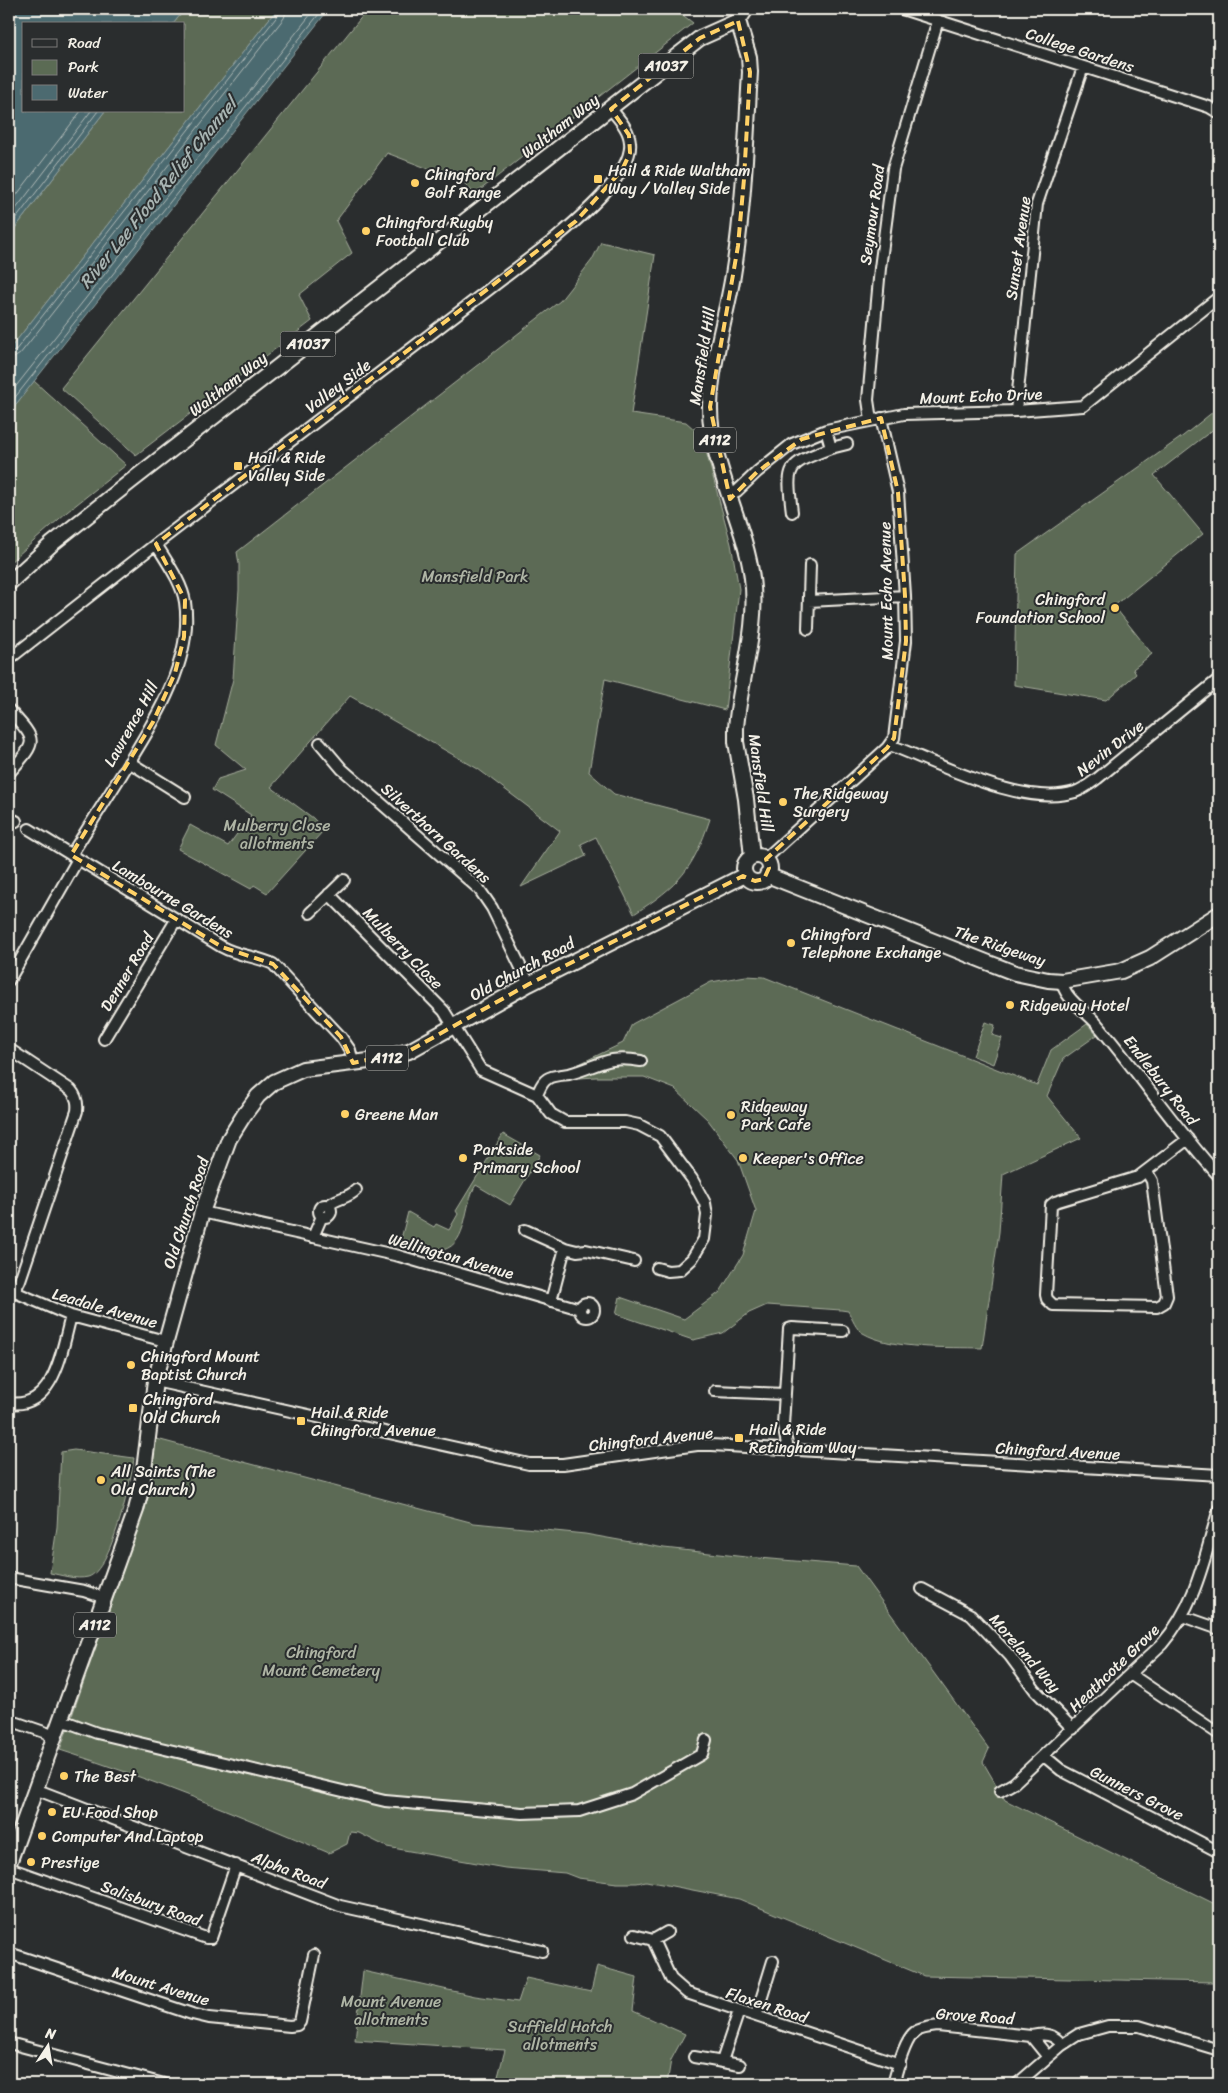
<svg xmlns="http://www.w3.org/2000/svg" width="1228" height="2093" viewBox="0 0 1228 2093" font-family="Sriracha,sans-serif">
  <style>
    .green { fill: #5b6b54; stroke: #a8ae9e }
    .water { fill: #4c6a70; stroke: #8fa0a0 }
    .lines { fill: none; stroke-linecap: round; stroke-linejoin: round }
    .shore { stroke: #b1bbb8; stroke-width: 1 }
    .minor-casing { stroke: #f4f1e8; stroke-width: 14 }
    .major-casing { stroke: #f4f1e8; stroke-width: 18 }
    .minor { stroke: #2a2d2e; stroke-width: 10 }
    .major { stroke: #2a2d2e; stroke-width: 14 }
    .marked { fill: none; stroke: #ffd166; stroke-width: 4; stroke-dasharray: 10 6; stroke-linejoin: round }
    .poi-dot { fill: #ffd166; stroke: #2a2d2e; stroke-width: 2 }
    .labels { text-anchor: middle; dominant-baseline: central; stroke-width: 4; stroke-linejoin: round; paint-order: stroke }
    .shield { fill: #2a2d2e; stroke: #b7b6b0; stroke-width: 1 }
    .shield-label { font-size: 15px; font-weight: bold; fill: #f4f1e8 }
    .street-label { font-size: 16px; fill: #f4f1e8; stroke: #2a2d2e }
    .poi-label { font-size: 16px; fill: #f4f1e8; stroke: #2a2d2e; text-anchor: start }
    .park-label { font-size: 16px; fill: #afb5a5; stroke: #2a2d2e }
    .water-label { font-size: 18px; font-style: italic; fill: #a8b4b2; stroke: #2a2d2e }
  </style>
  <rect width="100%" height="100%" fill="#2a2d2e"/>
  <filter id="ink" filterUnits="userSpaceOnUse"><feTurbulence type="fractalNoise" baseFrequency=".02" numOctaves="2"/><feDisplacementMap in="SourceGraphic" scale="10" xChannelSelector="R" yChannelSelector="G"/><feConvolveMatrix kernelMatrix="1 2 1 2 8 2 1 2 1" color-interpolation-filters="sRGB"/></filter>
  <g filter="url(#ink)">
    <path class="green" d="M185,9H277L9,350V236L105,111H184V24H173Z
      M368,9H675L693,23L475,194L463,182L387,153L336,221L352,253L299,295L312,321L136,455L61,388Z
      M601,242L655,255L631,414L686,422L702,436L731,544L739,589L725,710L605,679L589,772L614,794L710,819C693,870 679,885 634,914L596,837L581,844L586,856L521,887L560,831L478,769L350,696L271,787L313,818L324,830L267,893L254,885L251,889L178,849L190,825L228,846L251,815L212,790L218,779L246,770L216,745L233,679L239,590V564L237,552L560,301L592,260Z
      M34,381L126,465L67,512L9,563V413Z
      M1219,407V425L1154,475L1203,534L1114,606L1152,654L1133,669L1136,674L1106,700L1014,685L1017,554L1183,436Z
      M746,976L764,977L1037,1085L1051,1050L1087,1024L1097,1035L1063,1059L1047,1096L1081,1138L1003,1174L999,1232L982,1348C948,1347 892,1350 863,1333C856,1330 852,1318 848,1311L841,1310L767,1305L749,1313L723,1333L693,1340L616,1314L620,1297L684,1319L720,1292L743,1255L756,1211L738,1160L708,1120L675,1089L644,1077H596L579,1078L577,1065L623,1043L632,1024L711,982Z
      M985,1022L995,1025L992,1035L1002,1038L993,1064L973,1056Z
      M503,1134L540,1155L510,1205L476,1185C463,1204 469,1243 443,1250L401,1239L408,1212L434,1227L436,1224L449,1230L458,1214L456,1211Z
      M153,1438L474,1523L585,1534L664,1548L746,1557L856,1566L989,1749L983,1762L1005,1800L1219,1906V1975L1214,1982L924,1976L739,1899L646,1881L637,1883H617L578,1878L565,1873L505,1868L387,1847L359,1833L350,1832L347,1844L329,1853C240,1815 152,1779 60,1750L149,1495Z
      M74,1450L134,1458C131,1481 111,1571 88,1577C76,1580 61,1575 50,1573L57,1527L61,1452Z
      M597,1966L637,1977L633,2011L685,2034L671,2060L667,2084H496L505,2050L355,2040L363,1971L475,1996L518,2002L526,1978L591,1992Z"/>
    <path class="water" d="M9,9H185L173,24H24V111H105L9,236Z
      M277,9H329L9,413V350Z"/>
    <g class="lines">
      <path class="shore" d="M9,205L81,111
        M9,218L91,111
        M9,228L98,111
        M9,353L15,351L279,14L280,9
        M9,359L14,358L20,354L284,18L287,9
        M9,395L315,9
        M9,405L323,9"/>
      <defs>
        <path id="minor" d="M902,9L1209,107L1219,113
          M1016,411L1037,204L1083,67
          M871,420L868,400L880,268L893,169L938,20
          M831,448L847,444
          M729,495L737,491L757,472L792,444L826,430L904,414L1016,411L1083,406L1219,297
          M792,512C786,464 787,465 831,448L826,430
          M809,601L905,596
          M808,629L810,565
          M9,659L156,544L556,238C578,219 634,173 630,142C629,129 619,119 611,109
          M9,710C38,742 38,740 9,773
          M320,743L342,769L479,889L492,908L529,984
          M890,745C940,764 1023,808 1075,792C1084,789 1091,783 1098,778L1219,679
          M129,762L185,797
          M9,818L16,821
          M29,829L222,947C238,956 256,956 273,964L341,1037L350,1050L353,1063
          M71,855C88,828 105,801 122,774C152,725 194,662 185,602C182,582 166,561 156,544
          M765,859L887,748L894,738L906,641L905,596L898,492L881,418
          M329,894L444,1011L481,1070L537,1095L551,1114L565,1122H625L639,1125L660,1136L692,1179L705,1203L707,1215L704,1239L692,1259L680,1270L668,1271L657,1268
          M310,913L344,880
          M9,980L78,859
          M1062,981C1064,999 1085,1010 1097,1024C1139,1073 1175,1128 1219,1176
          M1218,1007L1219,1008
          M104,1039L176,920
          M9,1049L71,1090C77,1097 78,1103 77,1111L20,1280L14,1292
          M537,1095C540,1089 541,1083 547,1079C552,1075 563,1075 569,1074C600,1066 605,1055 641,1061
          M1147,1172L1152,1181L1167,1296L1164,1303L1157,1307L1053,1305L1047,1299L1046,1295L1051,1205L1055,1202L1138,1177L1188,1139
          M319 1211a6 6 0 1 1 12 0a6 6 0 1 1-12 0Z
          M329,1205C337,1198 349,1198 356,1190
          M202,1212L399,1256L580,1309
          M525,1230L565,1248L577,1251L586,1250L634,1261
          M313,1237L322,1216
          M10,1290L71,1316L165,1341
          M551,1301L565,1248
          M580 1310a7 7 0 1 1 14 0a7 7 0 1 1-14 0Z
          M155,1381L529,1464H563L697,1445H712L1219,1475
          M715,1391L784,1394
          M9,1403C55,1410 62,1348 71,1316
          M788,1449L783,1425L789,1329L792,1328L843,1331
          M9,1578L84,1591L105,1598
          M922,1589L971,1615L1010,1656L1035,1690L1073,1729
          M1182,1616L1219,1629
          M1130,1674L1219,1734
          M9,1720L47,1733L52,1739
          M59,1721L70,1723L97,1733L385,1801L522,1813L579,1811L632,1794L702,1754L706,1740
          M1044,1756L1061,1770L1219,1852
          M35,1789L340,1906L542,1951
          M1000,1791L1014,1783L1162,1644C1197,1603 1204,1558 1219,1509
          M9,1868L206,1938H211L236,1865
          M634,1935L653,1940L667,1932
          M653,1940L671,1979L687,1993L900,2064
          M9,1953L192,2014L209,2018L290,2026L297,2025L300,2022L314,1955
          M756,2016L773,1961
          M1031,2036L1048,2057
          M9,2043L164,2084
          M694,2057L740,2065
          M722,2061L739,2011
          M893,2084C897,2071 904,2040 915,2032C921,2028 930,2027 938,2026L1031,2036C1045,2033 1054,2034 1062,2045
          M1017,2084L1062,2045L1079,2034L1108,2026H1139L1219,2050"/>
        <path id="major" d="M738,21L749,57L750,72C746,140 744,208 733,275C726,319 711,362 710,406C709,462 745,522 752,578C759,628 740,678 736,728V742L746,799L752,857
          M738,21L746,9
          M9,583L53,543L130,482L700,38L738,21
          M744 869a13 13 0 1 1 26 0a13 13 0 1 1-26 0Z
          M767,875L989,963L1015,973L1048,980L1062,981L1121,971L1150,958L1219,914
          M9,1863L136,1510L142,1486L155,1381L202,1212L229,1139L244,1115L258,1096L274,1082L303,1069L377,1060L409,1051L529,984L745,875"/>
      </defs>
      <use href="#minor" class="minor-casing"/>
      <use href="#major" class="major-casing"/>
      <use href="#minor" class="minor"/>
      <use href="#major" class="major"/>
    </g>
  </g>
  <path class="marked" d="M738,21L750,72L744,179L738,246L710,407L730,499L757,472L802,439L881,418L898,492L905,596L906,641L894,738L887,748L766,859L769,868L764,879L755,881L743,876L529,984L409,1051L353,1063L341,1037L273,964L222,947L71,855L153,722L175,673L184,637L185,600L156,544L576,221L622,170L630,153L629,135L611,109L700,38Z"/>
  <g class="poi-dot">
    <rect x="593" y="174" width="10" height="10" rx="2.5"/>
    <circle cx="415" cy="183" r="5"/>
    <circle cx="366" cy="231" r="5"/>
    <rect x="233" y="461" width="10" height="10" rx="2.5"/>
    <circle cx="1115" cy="608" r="5"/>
    <circle cx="783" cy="802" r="5"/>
    <circle cx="791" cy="943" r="5"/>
    <circle cx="1010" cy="1005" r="5"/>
    <circle cx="345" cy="1114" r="5"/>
    <circle cx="731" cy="1115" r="5"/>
    <circle cx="463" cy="1158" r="5"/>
    <circle cx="743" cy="1158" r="5"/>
    <circle cx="131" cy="1365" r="5"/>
    <rect x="128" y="1403" width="10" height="10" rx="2.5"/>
    <rect x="296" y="1416" width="10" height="10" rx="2.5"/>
    <rect x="734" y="1433" width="10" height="10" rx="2.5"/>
    <circle cx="101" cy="1480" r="5"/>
    <circle cx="64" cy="1776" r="5"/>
    <circle cx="52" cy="1812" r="5"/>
    <circle cx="42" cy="1836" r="5"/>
    <circle cx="31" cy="1862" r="5"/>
  </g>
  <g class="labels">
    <g class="shield">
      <rect x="638.5" y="53.5" width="55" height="25" rx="4"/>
      <rect x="280.5" y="331.5" width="55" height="25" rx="4"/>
      <rect x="694" y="427.5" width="42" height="25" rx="4"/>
      <rect x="366" y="1045.5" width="42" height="25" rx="4"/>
      <rect x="74" y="1612.5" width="42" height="25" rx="4"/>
    </g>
    <g class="shield-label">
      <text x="666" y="66">A1037</text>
      <text x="308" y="344">A1037</text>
      <text x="715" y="440">A112</text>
      <text x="387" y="1058">A112</text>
      <text x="95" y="1625">A112</text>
    </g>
    <g class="street-label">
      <text transform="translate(1080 50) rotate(18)">College Gardens</text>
      <text transform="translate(560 126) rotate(-38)">Waltham Way</text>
      <text transform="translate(872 215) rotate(-82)">Seymour Road</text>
      <text transform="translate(1018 248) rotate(-82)">Sunset Avenue</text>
      <text transform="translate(702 356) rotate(-81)">Mansfield Hill</text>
      <text transform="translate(228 384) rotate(-38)">Waltham Way</text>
      <text transform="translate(338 386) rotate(-37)">Valley Side</text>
      <text transform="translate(981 396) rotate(-2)">Mount Echo Drive</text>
      <text transform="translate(886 591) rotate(-91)">Mount Echo Avenue</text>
      <text transform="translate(131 724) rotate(-61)">Lawrence Hill</text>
      <text transform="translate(1110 748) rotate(-38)">Nevin Drive</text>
      <text transform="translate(761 783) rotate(82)">Mansfield Hill</text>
      <text transform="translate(436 833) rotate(42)">Silverthorn Gardens</text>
      <text transform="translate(173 899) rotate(31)">Lambourne Gardens</text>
      <text transform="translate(1000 946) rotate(19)">The Ridgeway</text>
      <text transform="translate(403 948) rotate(46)">Mulberry Close</text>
      <text transform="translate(522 969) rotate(-28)">Old Church Road</text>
      <text transform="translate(127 972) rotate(-59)">Denner Road</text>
      <text transform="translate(1161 1080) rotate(52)">Endlebury Road</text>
      <text transform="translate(186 1213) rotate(-72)">Old Church Road</text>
      <text transform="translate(451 1256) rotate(16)">Wellington Avenue</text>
      <text transform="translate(105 1308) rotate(16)">Leadale Avenue</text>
      <text transform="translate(651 1439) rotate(-6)">Chingford Avenue</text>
      <text transform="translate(1058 1451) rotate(3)">Chingford Avenue</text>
      <text transform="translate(1025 1653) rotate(49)">Moreland Way</text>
      <text transform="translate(1114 1668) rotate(-44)">Heathcote Grove</text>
      <text transform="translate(1137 1793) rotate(27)">Gunners Grove</text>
      <text transform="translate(289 1870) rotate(21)">Alpha Road</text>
      <text transform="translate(151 1903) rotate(20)">Salisbury Road</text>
      <text transform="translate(161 1986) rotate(17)">Mount Avenue</text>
      <text transform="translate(767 2005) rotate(18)">Flaxen Road</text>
      <text transform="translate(975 2016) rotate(4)">Grove Road</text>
    </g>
    <g class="poi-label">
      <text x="608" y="170">Hail &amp; Ride Waltham<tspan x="608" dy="18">Way / Valley Side</tspan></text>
      <text x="425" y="174">Chingford<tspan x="425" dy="18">Golf Range</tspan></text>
      <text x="376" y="222">Chingford Rugby<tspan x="376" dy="18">Football Club</tspan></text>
      <text x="248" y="457">Hail &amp; Ride<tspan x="248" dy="18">Valley Side</tspan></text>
      <text x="1105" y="599" text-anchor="end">Chingford<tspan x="1105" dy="18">Foundation School</tspan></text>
      <text x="793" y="793">The Ridgeway<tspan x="793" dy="18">Surgery</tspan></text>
      <text x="801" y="934">Chingford<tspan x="801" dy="18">Telephone Exchange</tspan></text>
      <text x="1020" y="1005">Ridgeway Hotel</text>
      <text x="741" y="1106">Ridgeway<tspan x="741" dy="18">Park Cafe</tspan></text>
      <text x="355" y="1114">Greene Man</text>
      <text x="473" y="1149">Parkside<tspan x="473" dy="18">Primary School</tspan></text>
      <text x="753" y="1158">Keeper's Office</text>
      <text x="141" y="1356">Chingford Mount<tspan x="141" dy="18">Baptist Church</tspan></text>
      <text x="143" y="1399">Chingford<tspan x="143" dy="18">Old Church</tspan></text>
      <text x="311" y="1412">Hail &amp; Ride<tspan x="311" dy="18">Chingford Avenue</tspan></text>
      <text x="749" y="1429">Hail &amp; Ride<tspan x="749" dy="18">Retingham Way</tspan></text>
      <text x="111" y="1471">All Saints (The<tspan x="111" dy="18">Old Church)</tspan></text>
      <text x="74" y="1776">The Best</text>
      <text x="62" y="1812">EU Food Shop</text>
      <text x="52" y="1836">Computer And Laptop</text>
      <text x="41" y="1862">Prestige</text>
    </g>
    <g class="park-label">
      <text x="475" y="576">Mansfield Park</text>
      <text x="277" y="825">Mulberry Close<tspan x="277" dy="18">allotments</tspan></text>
      <text x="321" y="1652">Chingford<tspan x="321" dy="18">Mount Cemetery</tspan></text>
      <text x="391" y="2001">Mount Avenue<tspan x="391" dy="18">allotments</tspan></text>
      <text x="560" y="2026">Suffield Hatch<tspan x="560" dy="18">allotments</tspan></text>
    </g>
    <g class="water-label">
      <text transform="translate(158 193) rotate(-51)">River Lee Flood Relief Channel</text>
    </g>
  </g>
  <rect width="1228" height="2093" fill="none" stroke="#2a2d2e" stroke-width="30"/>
  <rect x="15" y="15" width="1198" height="2063" fill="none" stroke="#f4f1e8" stroke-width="2" filter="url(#ink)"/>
  <rect x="22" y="22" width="162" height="90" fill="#2a2d2e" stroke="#7b7b78"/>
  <rect x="32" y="39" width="25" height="8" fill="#2a2d2e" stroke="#7b7b78"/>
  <text x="68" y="48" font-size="15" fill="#f4f1e8">Road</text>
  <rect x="32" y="60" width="25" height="15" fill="#5b6b54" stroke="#7b7b78"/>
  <text x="68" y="72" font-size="15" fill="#f4f1e8">Park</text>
  <rect x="32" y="85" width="25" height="15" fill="#4c6a70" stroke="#7b7b78"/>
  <text x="68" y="98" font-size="15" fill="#f4f1e8">Water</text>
  <g transform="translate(48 2046) rotate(12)" stroke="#2a2d2e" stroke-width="4" paint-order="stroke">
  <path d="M0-4L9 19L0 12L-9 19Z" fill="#f4f1e8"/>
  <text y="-8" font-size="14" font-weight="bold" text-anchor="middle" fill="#f4f1e8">N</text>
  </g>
</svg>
